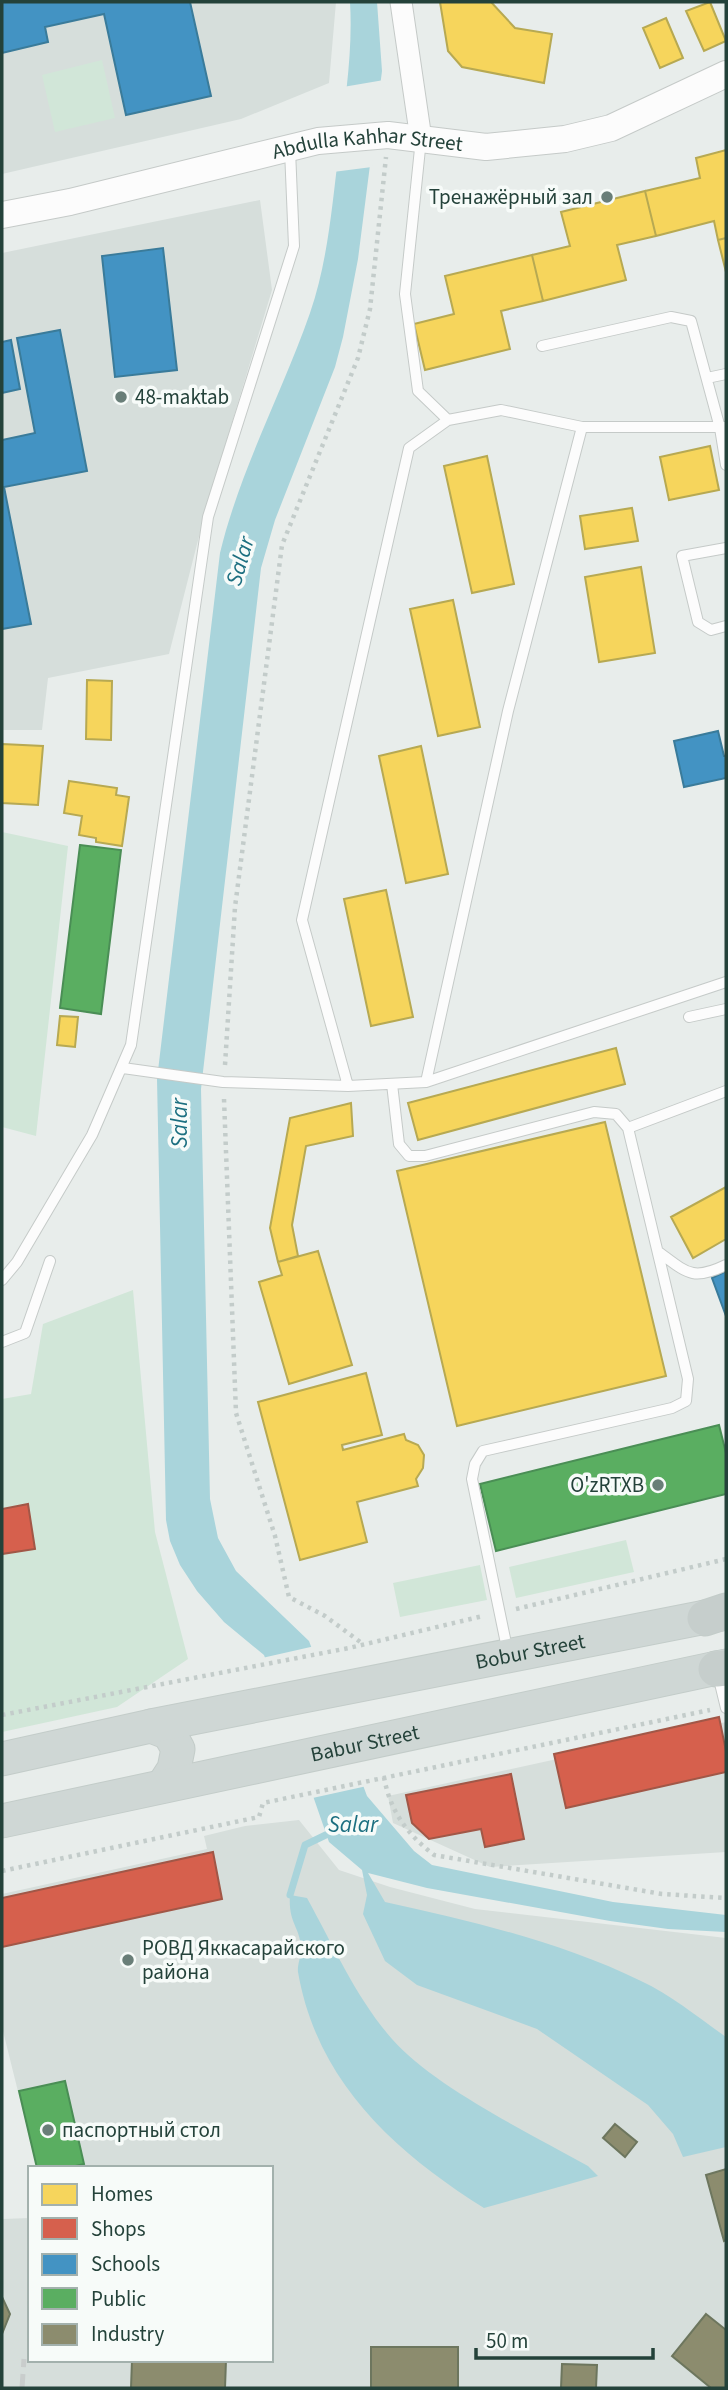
<svg xmlns="http://www.w3.org/2000/svg" width="728" height="2390" viewBox="0 0 728 2390" font-family="'Source Sans 3',sans-serif">
  <style>
    .built { fill: #d6dedb }
    .green { fill: #d1e6d8 }
    .water { fill: #a9d4db }
    .pier { fill: #e8edeb }
    .homes { fill: #f6d55c; stroke: #b7a952; stroke-width: 2 }
    .shops { fill: #d6604d; stroke: #a15747; stroke-width: 2 }
    .schools { fill: #4393c3; stroke: #3a7b9a; stroke-width: 2 }
    .public { fill: #5aae61; stroke: #4a8e55; stroke-width: 2 }
    .industry { fill: #8c8c6e; stroke: #6d765e; stroke-width: 2 }
    .lines { fill: none; stroke-linecap: round; stroke-linejoin: round }
    .stream { stroke: #a9d4db; stroke-width: 7 }
    .service-casing { stroke: #c5cac8; stroke-width: 12 }
    .minor-casing { stroke: #c5cac8; stroke-width: 23 }
    .tertiary-casing { stroke: #c5cac8; stroke-width: 28 }
    .primary-casing { stroke: #c3ccc9; stroke-width: 35 }
    .trunk-casing { stroke: #c3ccc9; stroke-width: 37 }
    .path { stroke: #c3ccca; stroke-width: 4.5; stroke-dasharray: 3.5 5; stroke-linecap: butt }
    .service { stroke: #fcfcfc; stroke-width: 10 }
    .minor { stroke: #fcfcfc; stroke-width: 21 }
    .tertiary { stroke: #fcfcfc; stroke-width: 26 }
    .primary { stroke: #cfd7d5; stroke-width: 33 }
    .trunk { stroke: #c6cecc; stroke-width: 35 }
    .rail { stroke: #c9cdcc; stroke-width: 5; stroke-dasharray: 14 7; stroke-linecap: butt }
    .poi-dot { fill: #697e78; stroke: #f7fbf9; stroke-width: 2.5 }
    .labels { text-anchor: middle; dominant-baseline: central; stroke-width: 7; stroke-linejoin: round; paint-order: stroke }
    .street-label { font-size: 21px; fill: #24423a; stroke: #f7fbf9 }
    .poi-label { font-size: 21px; fill: #24423a; stroke: #f7fbf9; text-anchor: start }
    .water-label { font-size: 23px; font-style: italic; fill: #1c6f80; stroke: #f7fbf9 }
  </style>
  <rect width="100%" height="100%" fill="#e8edeb"/>
  <path class="built" d="M2,2H336L329,83L241,119L2,174Z
    M260,200L272,290L207,505L169,654L48,678L42,730H2V253Z
    M726,1722V1852L490,1867L393,1823L388,1796Z
    M299,1820L339,1870L390,1887L475,1909L726,1938V2388H2V2219L30,2218V2360H271V2168H37L2,2027V1894L207,1849L204,1836L245,1826Z"/>
  <path class="green" d="M102,60L115,118L55,132L42,75Z
    M2,832L68,846L36,1136L2,1127Z
    M133,1290L155,1532L188,1659L117,1707L2,1732V1399L31,1394L43,1324Z
    M626,1540L634,1572L516,1598L509,1567Z
    M480,1565L487,1600L400,1617L393,1583Z"/>
  <path class="water" d="M350,2H377L382,71L358,259L343,337L335,367L275,520L261,568L201,1089L210,1499L218,1538L236,1571L309,1641L367,1796L414,1851L432,1865L613,1902L726,1915V1932L668,1929L610,1921L427,1888L368,1873L385,1902C472,1921 561,1942 641,1981C671,1995 699,2018 726,2037V2147L683,2157L673,2134L648,2105L537,2029L417,1985L385,1961L363,1914L367,1895L362,1870L329,1842L264,1655L224,1622L197,1591L180,1565L170,1541L166,1520L157,1079L220,553C240,470 282,393 310,313C328,261 332,205 339,150C345,101 353,51 350,2Z
    M290,1895L307,1898C333,1945 356,1998 392,2039C434,2087 531,2134 588,2166L598,2176L484,2208C395,2152 317,2082 298,1972C297,1964 302,1955 301,1946C299,1926 288,1922 290,1895Z"/>
  <path class="pier" d="M384,80L372,167L333,172L343,87Z
    M315,1646L367,1786L308,1799L262,1658Z"/>
  <path class="homes" d="M440,2H491L515,28L552,34L544,83L462,67L448,51Z
    M710,2L726,41L704,51L686,11Z
    M666,18L683,58L660,68L643,28Z
    M726,150V238L718,240L714,221L656,236L645,191L700,178L696,158Z
    M645,191L656,236L617,245L626,280L543,301L532,255L570,246L561,212Z
    M726,238V272L718,240Z
    M532,255L543,301L501,311L510,349L425,370L414,324L454,314L445,276Z
    M710,446L719,490L669,500L660,457Z
    M487,456L514,584L472,593L444,466Z
    M632,508L638,541L585,549L580,516Z
    M641,567L655,653L599,662L585,577Z
    M453,600L480,727L438,736L410,609Z
    M87,680L112,681L111,740L86,739Z
    M2,744L43,746L38,805L2,803Z
    M421,746L448,874L406,883L379,756Z
    M69,781L117,788L116,795L129,797L122,846L96,842V838L79,835L82,816L64,813Z
    M386,890L413,1017L371,1026L344,899Z
    M60,1016L78,1017L75,1047L57,1045Z
    M616,1048L625,1084L418,1140L408,1103Z
    M351,1103L353,1136L306,1146L292,1225L298,1256L278,1262L270,1228L290,1118Z
    M605,1122L666,1376L457,1426L397,1171Z
    M726,1187V1239L693,1258L671,1217Z
    M318,1251L352,1365L289,1384L259,1282L282,1275L278,1262Z
    M366,1373L382,1435L342,1445L343,1450L404,1434L406,1440L418,1445L424,1455L423,1468L416,1479L418,1486L357,1502L367,1542L300,1560L258,1402Z"/>
  <path class="shops" d="M28,1504L35,1549L2,1554V1509Z
    M719,1717L726,1751V1772L566,1808L554,1754Z
    M511,1774L524,1839L485,1847L481,1829L429,1839L412,1823L406,1795Z
    M213,1852L222,1899L2,1947V1898Z"/>
  <path class="schools" d="M2,2H190L211,96L126,115L104,14L45,27L48,42L2,53Z
    M163,248L177,370L115,377L102,256Z
    M60,330L87,471L4,487L31,624L2,629V440L35,433L17,338Z
    M11,340L20,389L2,393V342Z
    M718,731L724,756H726V778L684,787L674,741Z
    M726,1271V1316L712,1278Z"/>
  <path class="public" d="M80,845L121,850L101,1014L60,1008Z
    M719,1425L726,1453V1494L496,1551L480,1484Z
    M65,2081L84,2164L67,2168H37L19,2091Z"/>
  <path class="industry" d="M615,2124L637,2142L625,2157L603,2138Z
    M726,2169V2240L724,2241L706,2175Z
    M2,2297L10,2314L2,2334Z
    M706,2314L726,2330V2388H711L672,2356Z
    M371,2347H458V2388H371Z
    M132,2360H226L225,2388H131Z
    M562,2364L597,2365L596,2388H561Z"/>
  <g class="lines">
    <path class="stream" d="M290,1895L305,1845L334,1831"/>
    <defs>
      <path id="service" d="M421,139L405,294L418,391L448,420
        M542,346L671,317L691,321L720,428L726,465
        M707,378L726,374
        M726,548L682,556L698,622L711,630L726,626
        M689,1017L726,1009
        M123,1068L223,1082L348,1086L426,1082L726,982
        M426,1082L508,711L582,427
        M392,1084L399,1144L409,1156H425L594,1112L616,1114L628,1128L688,1379L686,1401L672,1408L483,1451L475,1464L472,1479L508,1653
        M348,1086L302,920L409,448L448,420L501,410L582,427H726
        M628,1128L726,1091
        M660,1253C687,1273 693,1281 726,1265
        M2,1280L17,1262L92,1135L131,1045L208,517L294,246L290,150
        M2,1342L25,1333L50,1261
        M718,1675L726,1708"/>
      <path id="minor" d="M401,2L421,139"/>
      <g id="tertiary">
        <path id="s1" d="M2,215L70,202L318,141L388,135L486,147L565,139L611,128L726,74"/>
      </g>
      <g id="primary">
        <path d="M151,1726L169,1733L178,1749L174,1769L163,1786"/>
        <path id="s2" d="M2,1759L151,1726L726,1613"/>
        <path id="s3" d="M2,1821L726,1666"/>
      </g>
      <path id="trunk" d="M705,1618L726,1611
        M716,1669L726,1668"/>
    </defs>
    <use href="#service" class="service-casing"/>
    <use href="#minor" class="minor-casing"/>
    <use href="#tertiary" class="tertiary-casing"/>
    <use href="#primary" class="primary-casing"/>
    <use href="#trunk" class="trunk-casing"/>
    <path class="path" d="M225,1065L235,907L282,545L358,358L370,309L386,157
      M224,1099L236,1413L275,1536L289,1597L325,1616L363,1644
      M516,1609L726,1559
      M2,1715L349,1648L483,1616
      M384,1777C390,1811 407,1834 434,1855L662,1894L726,1898
      M2,1871L259,1817L263,1803L710,1710"/>
    <use href="#service" class="service"/>
    <use href="#minor" class="minor"/>
    <use href="#tertiary" class="tertiary"/>
    <use href="#primary" class="primary"/>
    <use href="#trunk" class="trunk"/>
    <path class="rail" d="M22,2388L24,2359"/>
  </g>
  <g class="poi-dot">
    <circle cx="607" cy="197" r="7"/>
    <circle cx="121" cy="397" r="7"/>
    <circle cx="658" cy="1485" r="7"/>
    <circle cx="128" cy="1960" r="7"/>
    <circle cx="48" cy="2130" r="7"/>
  </g>
  <g class="labels">
    <g class="street-label">
      <text stroke="none"><textPath href="#s1" startOffset="374">Abdulla Kahhar Street</textPath></text>
      <text stroke="none"><textPath href="#s2" startOffset="539">Bobur Street</textPath></text>
      <text stroke="none"><textPath href="#s3" startOffset="371">Babur Street</textPath></text>
    </g>
    <g class="poi-label">
      <text x="593" y="197" text-anchor="end">Тренажёрный зал</text>
      <text x="135" y="397">48-maktab</text>
      <text x="644" y="1485" text-anchor="end">O'zRTXB</text>
      <text x="142" y="1948">РОВД Яккасарайского<tspan x="142" dy="24">района</tspan></text>
      <text x="62" y="2130">паспортный стол</text>
    </g>
    <g class="water-label">
      <text transform="translate(240 561) rotate(-74)">Salar</text>
      <text transform="translate(179 1123) rotate(-90)">Salar</text>
      <text x="353" y="1824">Salar</text>
    </g>
  </g>
  <rect width="728" height="2390" fill="none" stroke="#24423a" stroke-width="7"/>
  <rect x="28" y="2166" width="245" height="196" fill="#f7fbf9" stroke="#a3b1ad" stroke-width="2"/>
  <rect x="42" y="2184" width="35" height="21" fill="#f6d55c" stroke="#a3b1ad" stroke-width="2"/>
  <text x="91" y="2201" font-size="21" fill="#24423a">Homes</text>
  <rect x="42" y="2218" width="35" height="21" fill="#d6604d" stroke="#a3b1ad" stroke-width="2"/>
  <text x="91" y="2236" font-size="21" fill="#24423a">Shops</text>
  <rect x="42" y="2254" width="35" height="21" fill="#4393c3" stroke="#a3b1ad" stroke-width="2"/>
  <text x="91" y="2271" font-size="21" fill="#24423a">Schools</text>
  <rect x="42" y="2288" width="35" height="21" fill="#5aae61" stroke="#a3b1ad" stroke-width="2"/>
  <text x="91" y="2306" font-size="21" fill="#24423a">Public</text>
  <rect x="42" y="2324" width="35" height="21" fill="#8c8c6e" stroke="#a3b1ad" stroke-width="2"/>
  <text x="91" y="2341" font-size="21" fill="#24423a">Industry</text>
  <path d="M476 2348v10h177v-10" fill="none" stroke="#24423a" stroke-width="3.5"/>
  <text x="486" y="2348" font-size="21" fill="#24423a" stroke="#f7fbf9" stroke-width="5" paint-order="stroke">50 m</text>
</svg>
